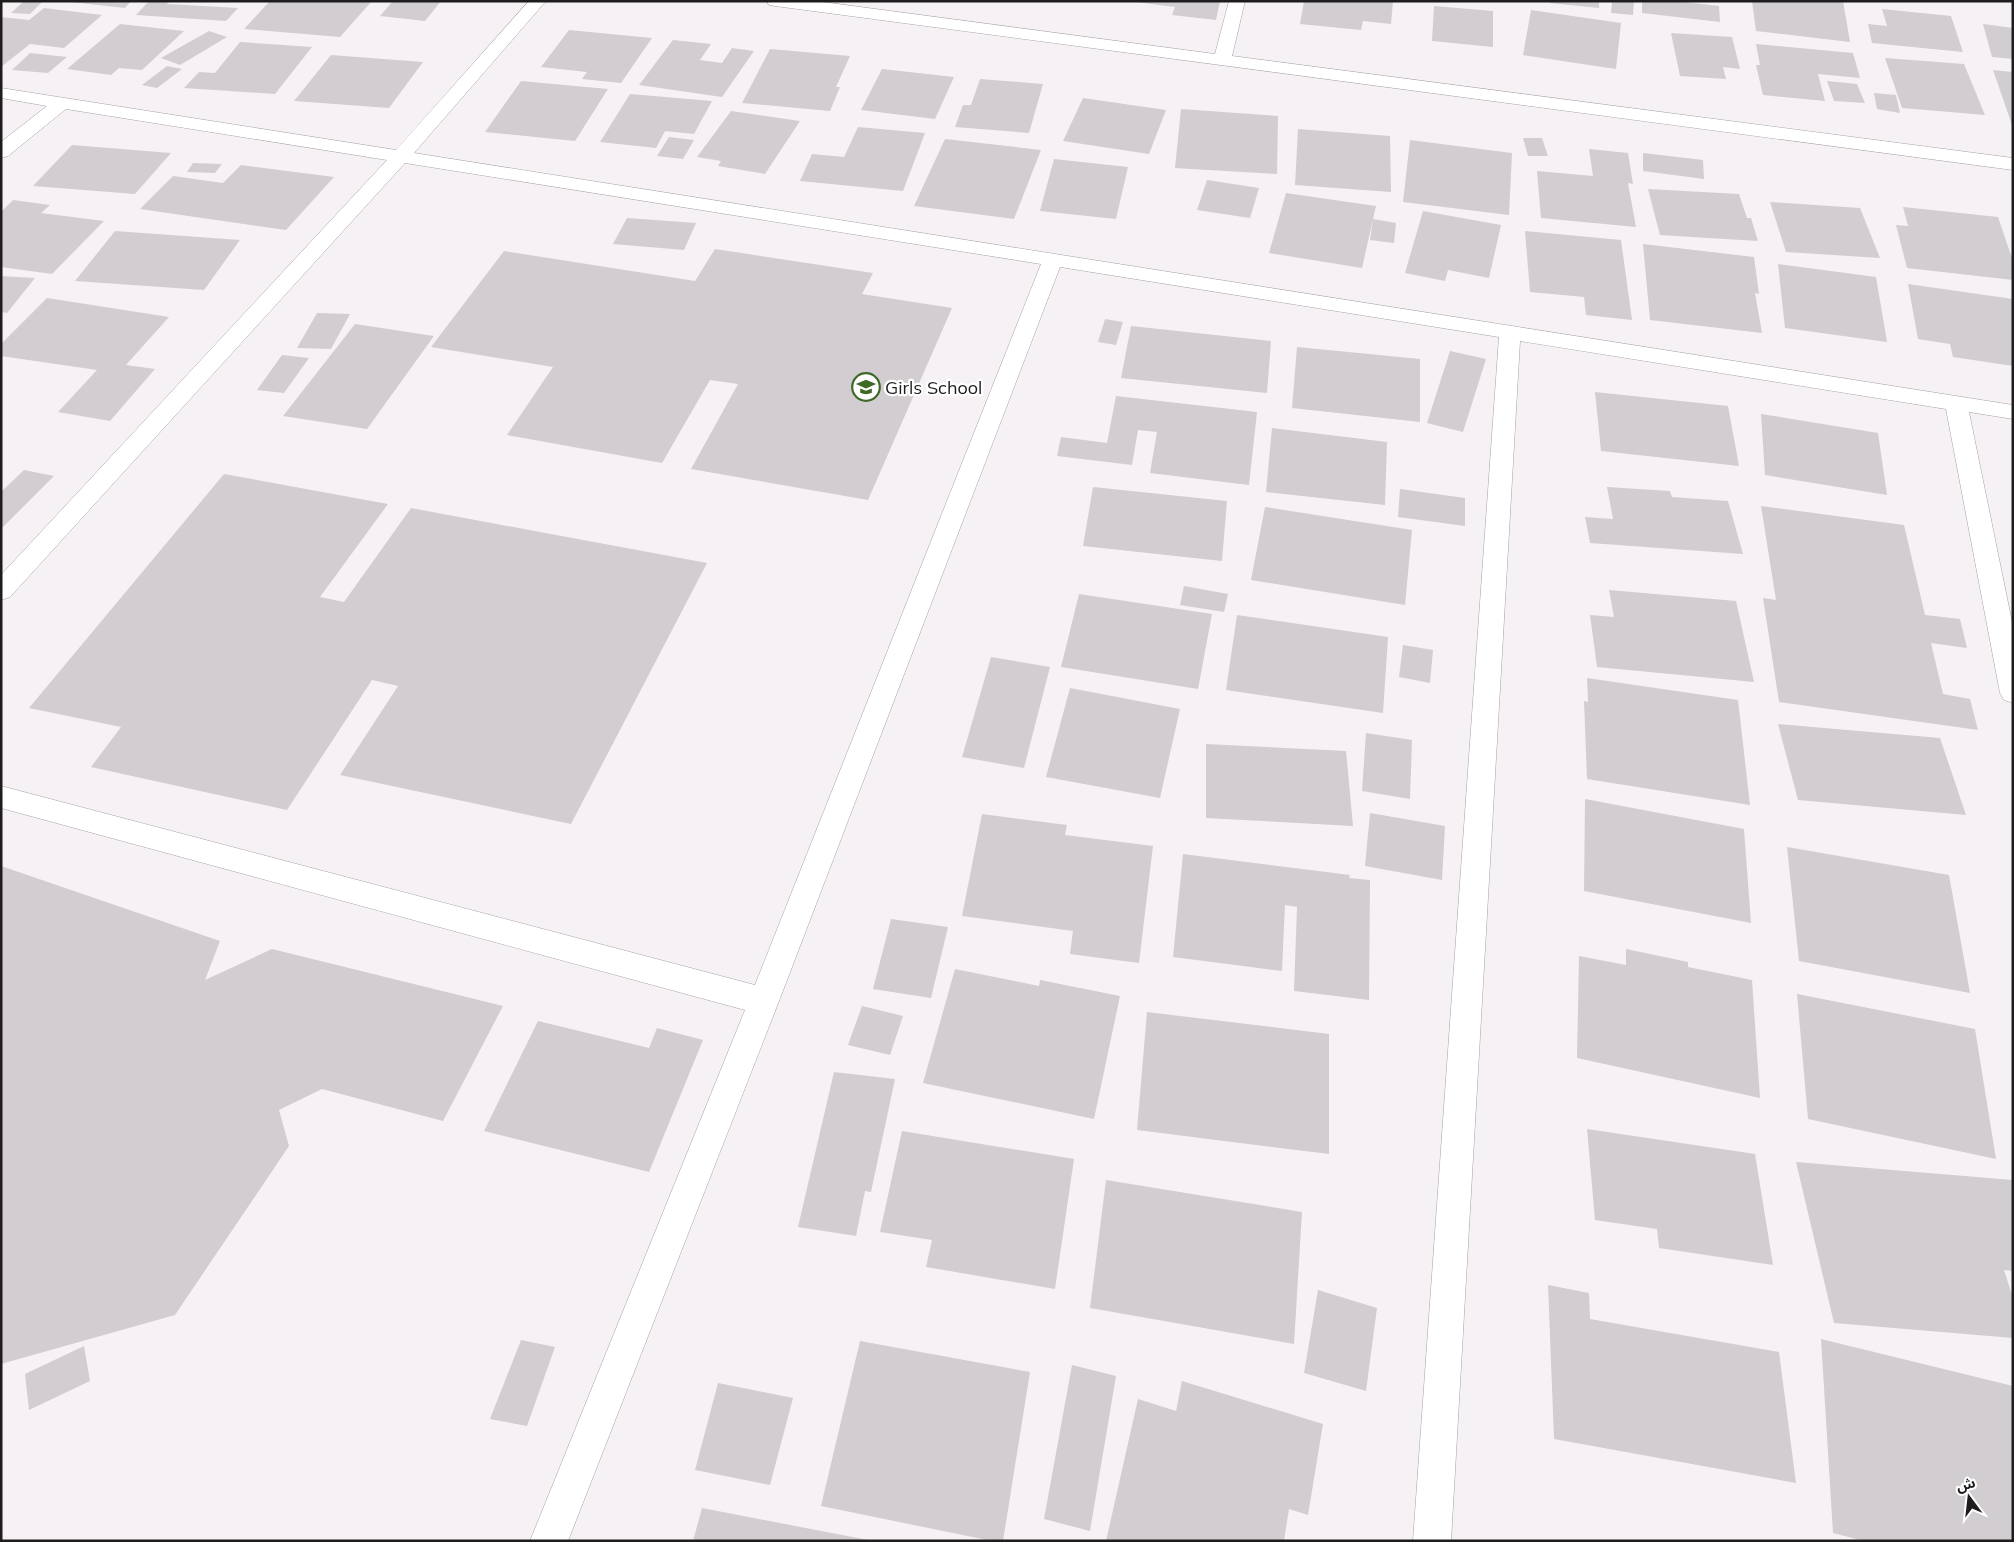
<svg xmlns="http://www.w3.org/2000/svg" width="2014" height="1542" viewBox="0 0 2014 1542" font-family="Mulish,'Noto Sans Arabic',sans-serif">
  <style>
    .building { fill: #d2cdd1 }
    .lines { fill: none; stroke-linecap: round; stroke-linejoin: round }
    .minor-casing { stroke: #a5a1a5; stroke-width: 1 }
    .minor { fill: #fff; fill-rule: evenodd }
    .labels { text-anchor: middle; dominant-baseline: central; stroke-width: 4.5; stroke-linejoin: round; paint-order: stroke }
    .poi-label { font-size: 18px; fill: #1e1c1d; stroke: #fff; text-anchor: start }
  </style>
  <rect width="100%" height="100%" fill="#f6f1f5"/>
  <path class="building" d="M24,1H43L30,14L11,13Z
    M61,1H131L125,8Z
    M149,1H169L167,4L238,8L226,21L136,15Z
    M270,1H372L340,37L244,29Z
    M393,1H441L425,21L380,16Z
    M1128,1H1220L1216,20L1172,15L1175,7Z
    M1304,1H1393L1391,24L1363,21L1361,30L1300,24Z
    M1550,1H1599V8L1550,3Z
    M1612,1H1634L1633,15L1611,13Z
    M1642,1H1675L1719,6L1720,22L1642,13Z
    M1752,1H1843L1850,42L1756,31Z
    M1434,6L1493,11V47L1432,41Z
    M44,8L102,15L64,48L30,44L1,67V17L29,20Z
    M1882,9L1951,16L1963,52L1872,43L1868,24L1887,26Z
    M1531,10L1621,23L1616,69L1523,55Z
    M120,24L184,31L142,70L119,68L111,75L67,69Z
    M1983,24L2013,28V59L1992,57Z
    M569,30L652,38L621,83L582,79L587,72L541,67Z
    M209,31L227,37L180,65L161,58Z
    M1671,33L1732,37L1740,69L1723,67L1726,79L1680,76Z
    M673,40L711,44L700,60L722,63L732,48L754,51L722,97L639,85Z
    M240,42L312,47L275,94L184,88L199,72L215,73Z
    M1756,44L1853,53L1860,78L1818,74L1825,101L1763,95L1756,65H1760Z
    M770,49L850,56L836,87H840L830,111L742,103Z
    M30,53L67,57L48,73L12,70Z
    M331,55L423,62L389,108L294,101Z
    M1885,58L1964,64L1985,115L1902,108Z
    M167,66L182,69L157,88L142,85Z
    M882,69L954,77L935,119L861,110Z
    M1993,70L2013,72V125H2012Z
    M980,79L1043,84L1029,133L955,127L963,105H971Z
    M521,81L608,89L575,141L485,132Z
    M1827,81L1857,84L1865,103L1834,101Z
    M1874,93L1896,95L1900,113L1877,109Z
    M630,94L712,101L694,134L665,131L656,148L600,142Z
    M1083,98L1166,110L1149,154L1063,141Z
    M1181,109L1278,116L1277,174L1175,168Z
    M731,111L800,121L765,174L718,166L721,161L697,157Z
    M858,127L925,133L903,191L800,181L812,154L844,157Z
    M1298,129L1390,136L1391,192L1295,185Z
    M669,137L694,140L683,159L657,156Z
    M1523,138H1542L1548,156H1528Z
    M945,139L1041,150L1014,219L914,206Z
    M1410,140L1512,153L1509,215L1403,202Z
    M72,145L171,153L135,194L33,186Z
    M1589,149L1628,153L1633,184L1628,183L1636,227L1541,218L1537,171L1593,176Z
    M1643,153L1703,160L1704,179L1643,171Z
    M1054,159L1128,167L1116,219L1040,211Z
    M193,163L222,164L215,173L187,172Z
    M241,165L334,177L286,230L140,209L173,176L223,183Z
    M1207,180L1259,188L1250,218L1197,210Z
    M1648,189L1739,194L1747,218H1751L1758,241L1660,235Z
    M1286,193L1376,206L1362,268L1269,253Z
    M13,200L50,205L41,213L104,221L52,274L1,267V212Z
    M1770,202L1860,208L1880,258L1786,252Z
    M1903,207L1998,217L2013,261V280L1907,268L1896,225L1908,226Z
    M1423,211L1501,225L1489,278L1448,270L1445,281L1405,273Z
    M627,218L696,223L684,250L613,244Z
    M1373,219L1396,223L1394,243L1370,240Z
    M115,231L240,240L204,290L75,281Z
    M1525,231L1621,240L1632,320L1586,315L1584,297L1530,292Z
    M1643,244L1754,257L1759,294L1755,293L1762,333L1650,320Z
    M715,249L873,273L862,294L952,308L868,500L691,469L738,384L710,380L662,463L507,435L553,367L431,347L504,251L695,281Z
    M1778,264L1876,277L1887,342L1785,328Z
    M1,276L35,278L7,313L1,312Z
    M1908,284L2013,299V366L1953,357L1950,344L1918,339Z
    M47,298L169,317L126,365L155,369L110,421L58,412L97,370L1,356V344Z
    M317,313L350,314L331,349L297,348Z
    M1105,319L1123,322L1116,345L1098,342Z
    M355,324L434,336L367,429L283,416Z
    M1131,326L1271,341L1267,393L1121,378Z
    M1297,347L1420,359V422L1292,408Z
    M1450,351L1486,359L1463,432L1427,423Z
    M282,355L309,358L284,393L257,390Z
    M1595,392L1728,406L1739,466L1601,451Z
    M1116,396L1257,412L1249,485L1150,473L1157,432L1138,430L1132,465L1057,456L1061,437L1107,443Z
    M1761,414L1878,433L1887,495L1765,475Z
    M1272,428L1387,442L1385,505L1266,492Z
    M24,470L54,476L1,529V492Z
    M224,474L388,504L320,597L344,602L411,508L707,563L571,824L340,775L398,686L372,680L287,810L91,767L121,727L29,708Z
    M1093,487L1227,501L1222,561L1083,546Z
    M1607,487L1670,491L1672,497L1728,501L1743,554L1590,543L1585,517L1613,519Z
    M1400,489L1465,498V526L1398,517Z
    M1761,506L1904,525L1925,615L1960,619L1967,648L1931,643L1943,694L1970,699L1978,730L1779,702L1763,598L1776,600Z
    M1265,507L1412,530L1405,605L1251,580Z
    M1184,586L1228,594L1224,612L1180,605Z
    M1609,590L1736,601L1754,682L1597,667L1590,615L1614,617Z
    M1079,594L1212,614L1198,689L1061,667Z
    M1237,615L1388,637L1383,713L1226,690Z
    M1403,645L1433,650L1430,683L1399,677Z
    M991,657L1050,667L1024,768L962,757Z
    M1587,678L1738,700L1750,805L1587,779L1584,701L1588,702Z
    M1070,688L1180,709L1160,798L1046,777Z
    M1778,724L1940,738L1966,815L1798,800Z
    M1366,733L1412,740L1410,799L1362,791Z
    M1206,744L1346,751L1353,826L1206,818Z
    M1585,799L1744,829L1751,923L1584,891Z
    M1370,813L1445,826L1442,880L1365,866Z
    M982,814L1067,825L1065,835L1153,846L1139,963L1070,954L1073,931L962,916Z
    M1787,847L1949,875L1970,993L1799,961Z
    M1183,854L1350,875L1349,878L1370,880L1369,1000L1294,991L1297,907L1285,905L1282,971L1173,957Z
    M1,866L220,941L205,980L272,949L503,1006L443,1121L322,1089L279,1110L289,1146L175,1315L1,1364Z
    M891,919L948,927L931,998L873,989Z
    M1626,949L1688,962V967L1752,980L1760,1098L1577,1058L1579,956L1626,965Z
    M955,969L1039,986L1040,980L1120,996L1094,1119L923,1083Z
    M1797,994L1975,1029L1996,1159L1808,1119Z
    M862,1006L903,1016L890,1055L848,1045Z
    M1147,1012L1329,1034V1154L1137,1130Z
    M538,1021L649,1048L657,1028L703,1040L649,1172L484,1131Z
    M834,1072L895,1079L871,1192L865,1191L856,1236L798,1227Z
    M1587,1129L1755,1154L1773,1265L1659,1248L1657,1229L1595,1220Z
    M902,1131L1074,1159L1055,1289L926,1267L932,1240L880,1232Z
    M1796,1162L2013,1180V1271L2004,1270L2013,1298V1338L1834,1323Z
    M1106,1180L1302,1212L1294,1344L1090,1308Z
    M1548,1285L1589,1293L1590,1319L1779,1352L1796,1483L1554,1439Z
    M1318,1290L1377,1308L1366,1391L1304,1373Z
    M1821,1339L2013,1386V1541H1864L1833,1533Z
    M521,1340L555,1347L527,1426L490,1419Z
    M860,1341L1030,1372L1003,1541H992L821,1506Z
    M84,1346L90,1381L29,1410L25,1374Z
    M1072,1365L1116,1376L1090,1531L1044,1519Z
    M1182,1381L1323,1424L1308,1515L1289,1509L1284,1541H1106L1138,1399L1176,1411Z
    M718,1383L793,1398L770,1485L695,1470Z
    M702,1508L868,1540V1541H693Z"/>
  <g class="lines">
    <defs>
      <path id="minor" d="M529,1H546L414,153L2013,405V419L1969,412L2013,627V703L2004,700L2000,693L1946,409L1520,341L1451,1541H1413L1499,337L1060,267L779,1001L568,1541H530L745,1010L1,808V786L755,985L1041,264L405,163L10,597L1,600V575L387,160L66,109L8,156L1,158V142L47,106L1,98V88L396,150Z
        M767,1H815L1215,54L1229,1H1245L1232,56L2013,158V170L775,6L769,5Z"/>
    </defs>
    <use href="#minor" class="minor-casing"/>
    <use href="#minor" class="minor"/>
  </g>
  <defs>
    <symbol id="school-ring" viewBox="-11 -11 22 22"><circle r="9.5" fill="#fff" stroke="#3e6926" stroke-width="1.5"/><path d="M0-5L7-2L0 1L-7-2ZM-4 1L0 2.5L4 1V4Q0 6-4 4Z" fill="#3e6926"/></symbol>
  </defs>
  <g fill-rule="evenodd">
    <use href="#school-ring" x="850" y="371" width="32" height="32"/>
  </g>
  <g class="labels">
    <g class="poi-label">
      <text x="885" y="387">Girls School</text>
    </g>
  </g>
  <rect width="2014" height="1542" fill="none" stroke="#1e1c1d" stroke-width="5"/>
  <g transform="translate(1969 1497) rotate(345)" stroke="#ffffff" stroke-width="4" paint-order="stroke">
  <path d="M0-4L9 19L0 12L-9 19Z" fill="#1e1c1d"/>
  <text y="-8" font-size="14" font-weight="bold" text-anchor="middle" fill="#1e1c1d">ش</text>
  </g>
</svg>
